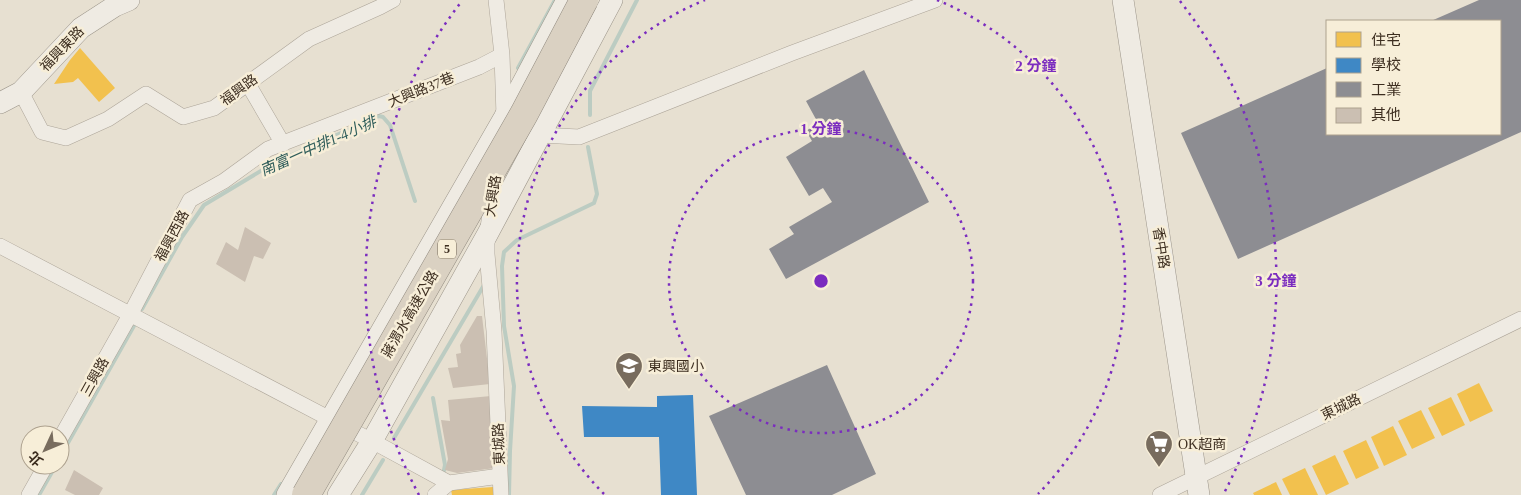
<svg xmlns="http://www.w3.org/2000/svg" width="1521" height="495" viewBox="0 0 1521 495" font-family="'Times New Roman','Noto Sans TC',serif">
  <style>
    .homes { fill: #f2c14e }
    .schools { fill: #3f88c5 }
    .industry { fill: #8d8d92 }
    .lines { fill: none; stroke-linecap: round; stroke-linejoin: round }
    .stream { stroke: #bcccc2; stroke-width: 4 }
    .building { fill: #cbbfb2 }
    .street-casing { stroke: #ada599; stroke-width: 16 }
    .secondary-casing { stroke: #9c958a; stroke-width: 22 }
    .street { stroke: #efebe3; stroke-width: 15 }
    .secondary { stroke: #efebe3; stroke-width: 21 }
    .highway-bridge-casing { stroke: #928b80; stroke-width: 29; stroke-linecap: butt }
    .highway-bridge { stroke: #dad1c2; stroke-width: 28 }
    .ring { fill: none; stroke: #7b2cbf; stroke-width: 2.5; stroke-dasharray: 2.5 5 }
    .labels { text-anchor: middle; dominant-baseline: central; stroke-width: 5; stroke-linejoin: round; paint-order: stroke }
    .shield { fill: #f7eed8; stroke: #756857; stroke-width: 1 }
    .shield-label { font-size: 12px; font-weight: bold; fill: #3d2e20 }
    .street-label { font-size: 14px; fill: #3d2e20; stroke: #f7eed8 }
    .poi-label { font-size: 14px; fill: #3d2e20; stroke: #f7eed8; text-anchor: start }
    .water-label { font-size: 15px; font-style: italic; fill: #2f5d5a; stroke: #f7eed8 }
    .centre { fill: #7b2cbf; stroke: #f7eed8; stroke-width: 2.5 }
    .ring-label { font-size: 15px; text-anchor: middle; font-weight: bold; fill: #7b2cbf; stroke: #f7eed8; stroke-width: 5; stroke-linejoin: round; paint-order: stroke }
  </style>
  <rect width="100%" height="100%" fill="#e7e0d1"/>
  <path class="homes" d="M80,48L115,88L99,102L78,78L73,82L54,84L70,60Z
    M1479,383L1493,411L1470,422L1457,394Z
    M1451,397L1465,425L1442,436L1428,408Z
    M1421,410L1435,438L1412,449L1398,421Z
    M1393,426L1407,455L1384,466L1371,437Z
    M1366,440L1379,468L1356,479L1343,451Z
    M1335,455L1349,484L1326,495L1312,466Z
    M1305,468L1318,495H1290L1282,479Z
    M1276,482L1282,495H1254L1253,493Z
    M493,487V495H452L451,490Z"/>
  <path class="schools" d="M693,395L697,495H661L659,437H584L582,406L657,407V396Z"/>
  <path class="industry" d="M1479,0H1521V132L1238,259L1181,133L1327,68V134H1500V21H1431Z
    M864,70L929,202L786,279L769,249L794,234L789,227L832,202L823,188L809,196L786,157L812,141L806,131L818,123L806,101Z
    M827,365L876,474L832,495H746L709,416Z"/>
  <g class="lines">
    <path class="stream" d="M518,68L555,0
      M590,115V91L637,0
      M142,309L182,237L204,205L274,163L379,116L383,117L390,125L415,201
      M433,398L445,465L443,475
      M394,438L484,285
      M60,457L135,324
      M39,495L56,465
      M274,495L281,484
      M362,495L383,460
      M509,495L510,451L514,386L504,326L502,266L504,252L517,240L594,203L597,194L588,147"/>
  </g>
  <path class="building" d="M245,227L271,243L263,259L254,256L245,282L216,264L226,242L238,250Z
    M477,316H482L490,384L453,388L448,368L458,367L456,354L461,353L460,345Z
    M491,396L495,468L457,473L445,470L448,459L441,420L450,421L448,400Z
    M74,470L103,488L99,495H75L65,490Z"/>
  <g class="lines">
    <defs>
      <path id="street" d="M496,0L502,55L504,116
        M248,84L283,144
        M21,92L42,132L66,138L108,119L146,94L183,117L214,108L309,39L380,7L393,0
        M540,135L579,137L792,53L935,0
        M495,178L487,235V254L494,331L501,495
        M0,246L372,441L449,483L500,476
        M60,439L130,315L190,200L224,181L268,149L479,67L502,55
        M29,495L46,465
        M435,495L449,483
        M1160,495L1521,319"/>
      <path id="secondary" d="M1123,0L1199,495
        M0,103L21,92L81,28L115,6L129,0
        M287,495L504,118L567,0
        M338,495L372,441L487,235L612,0"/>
    </defs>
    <use href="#street" class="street-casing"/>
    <use href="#secondary" class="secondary-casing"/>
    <use href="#street" class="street"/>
    <use href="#secondary" class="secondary"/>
    <defs>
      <path id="highway-bridge" d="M306,495L524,114L584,0"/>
    </defs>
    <use href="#highway-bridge" class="highway-bridge-casing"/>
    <use href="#highway-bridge" class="highway-bridge"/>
  </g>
  <g class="ring">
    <circle cx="821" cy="281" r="152"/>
    <path d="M604 494A304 304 0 0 1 705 0M937 0A304 304 0 0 1 1038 494"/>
    <path d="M419 495A455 455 0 0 1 462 1M1180 1A455 455 0 0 1 1223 495"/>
  </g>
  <defs>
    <symbol id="school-pin" viewBox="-11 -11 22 30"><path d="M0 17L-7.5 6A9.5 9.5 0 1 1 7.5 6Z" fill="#786c5e" stroke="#f7eed8"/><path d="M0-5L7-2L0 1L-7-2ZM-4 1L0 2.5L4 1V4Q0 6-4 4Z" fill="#fff"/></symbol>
    <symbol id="supermarket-pin" viewBox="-11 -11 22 30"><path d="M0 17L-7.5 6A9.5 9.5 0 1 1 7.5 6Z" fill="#786c5e" stroke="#f7eed8"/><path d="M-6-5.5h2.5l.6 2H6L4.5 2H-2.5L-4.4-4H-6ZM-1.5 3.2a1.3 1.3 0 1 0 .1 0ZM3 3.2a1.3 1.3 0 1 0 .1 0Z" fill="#fff"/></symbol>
  </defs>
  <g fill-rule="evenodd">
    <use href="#school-pin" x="613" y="350" width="32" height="43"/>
    <use href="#supermarket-pin" x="1143" y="428" width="32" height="43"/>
  </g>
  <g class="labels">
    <rect class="shield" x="438" y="239.5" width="18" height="19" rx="4"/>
    <g class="shield-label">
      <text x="447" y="249">5</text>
    </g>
    <g class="street-label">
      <text transform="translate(62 49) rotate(-46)">福興東路</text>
      <text transform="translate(239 90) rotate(-36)">福興路</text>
      <text transform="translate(421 90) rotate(-22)">大興路37巷</text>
      <text transform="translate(493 196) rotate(-81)">大興路</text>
      <text transform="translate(172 236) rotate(-62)">福興西路</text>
      <text transform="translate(1161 248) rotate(81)">香中路</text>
      <text transform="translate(410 314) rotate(-60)">蔣渭水高速公路</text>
      <text transform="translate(95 377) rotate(-61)">三興路</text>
      <text transform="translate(1341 407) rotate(-26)">東城路</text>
      <text transform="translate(499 444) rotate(-92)">東城路</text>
    </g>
    <g class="poi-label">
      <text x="648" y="366">東興國小</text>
      <text x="1178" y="444">OK超商</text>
    </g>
    <g class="water-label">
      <text transform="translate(318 146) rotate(-24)">南富一中排1-4小排</text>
    </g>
  </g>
  <circle cx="821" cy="281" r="8" class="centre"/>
  <g class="ring-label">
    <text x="1036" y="71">2 分鐘</text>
    <text x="821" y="134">1 分鐘</text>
    <text x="1276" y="286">3 分鐘</text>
  </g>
  <rect x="1326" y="20" width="175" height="115" fill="#f7eed8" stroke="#ada18e"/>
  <rect x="1336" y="32" width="25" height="15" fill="#f2c14e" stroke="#ada18e"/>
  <text x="1371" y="45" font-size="15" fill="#3d2e20">住宅</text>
  <rect x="1336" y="58" width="25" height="15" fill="#3f88c5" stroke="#ada18e"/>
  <text x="1371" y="70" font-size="15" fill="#3d2e20">學校</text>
  <rect x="1336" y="82" width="25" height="15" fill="#8d8d92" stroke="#ada18e"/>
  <text x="1371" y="95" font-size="15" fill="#3d2e20">工業</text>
  <rect x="1336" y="108" width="25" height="15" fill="#cbbfb2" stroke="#ada18e"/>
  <text x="1371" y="120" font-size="15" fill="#3d2e20">其他</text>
  <g transform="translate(45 450) rotate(226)"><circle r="24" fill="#f7eed8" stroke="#ada18e"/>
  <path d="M0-4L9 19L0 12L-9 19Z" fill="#786c5e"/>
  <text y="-8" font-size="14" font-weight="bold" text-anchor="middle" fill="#3d2e20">北</text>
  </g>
</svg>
